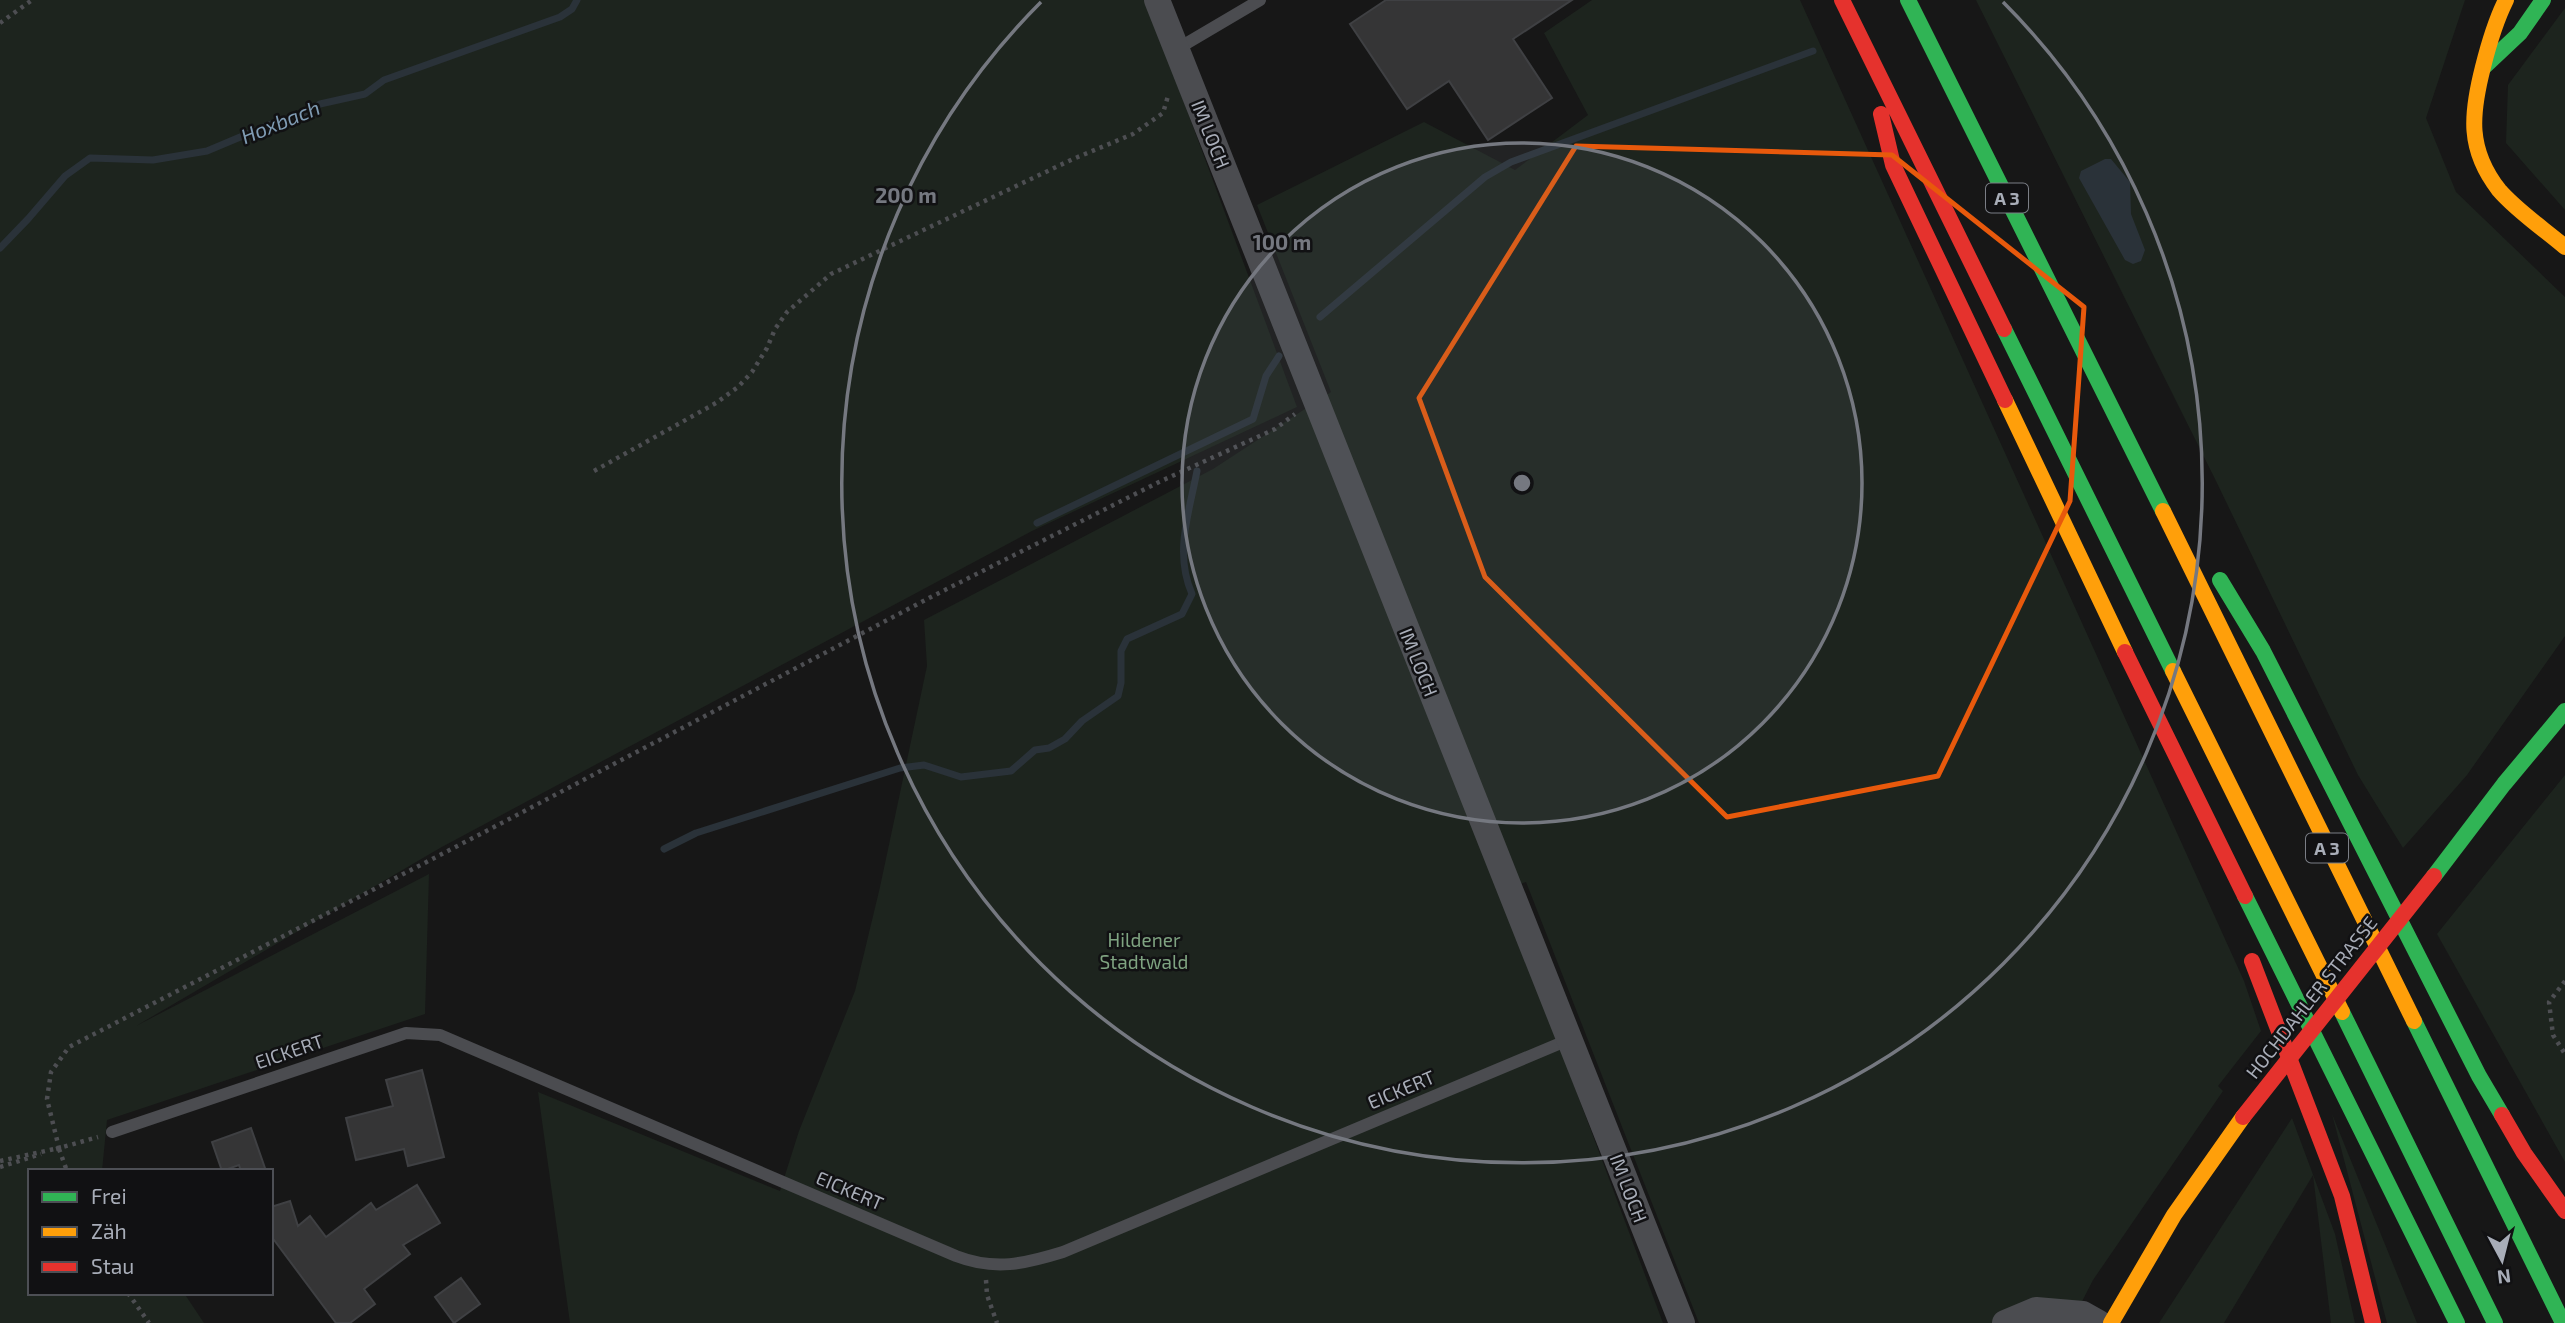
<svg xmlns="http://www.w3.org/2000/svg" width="2565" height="1323" viewBox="0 0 2565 1323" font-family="'Exo 2',sans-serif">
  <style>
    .green { fill: #1d241e }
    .water { fill: #2a3239 }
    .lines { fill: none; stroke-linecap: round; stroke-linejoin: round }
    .stream { stroke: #2a3239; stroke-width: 7 }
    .building { fill: #353536; stroke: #3f4043; stroke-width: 2 }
    .path { stroke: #4d4e52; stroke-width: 4.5; stroke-dasharray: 3.5 5; stroke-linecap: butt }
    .lane { stroke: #4b4c50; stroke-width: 12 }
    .street { stroke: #4b4c50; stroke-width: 26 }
    .fast { stroke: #30b455; stroke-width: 16 }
    .slow { stroke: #ff9f0a; stroke-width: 16 }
    .jam { stroke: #e5322d; stroke-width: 16 }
    .jam-bridge { stroke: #e5322d; stroke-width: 16 }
    .marked { fill: none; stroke: #e8590c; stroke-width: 5; stroke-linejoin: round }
    .ring { fill: none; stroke: #757880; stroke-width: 3.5 }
    .labels { text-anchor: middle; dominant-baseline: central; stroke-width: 5; stroke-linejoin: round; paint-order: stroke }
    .shield { fill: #111113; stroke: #7b7e86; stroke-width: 2 }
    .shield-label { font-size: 18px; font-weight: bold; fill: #a8adb8 }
    .street-label { font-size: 19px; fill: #a8adb8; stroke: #111113 }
    .park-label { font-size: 19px; fill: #7fa381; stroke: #111113 }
    .water-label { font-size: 21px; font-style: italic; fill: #7f9bb3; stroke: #111113 }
    .centre { fill: #757880; stroke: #111113; stroke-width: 3.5 }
    .ring-label { font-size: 21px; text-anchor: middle; font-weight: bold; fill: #757880; stroke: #111113; stroke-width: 5; stroke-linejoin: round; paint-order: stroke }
  </style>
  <rect width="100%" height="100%" fill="#171717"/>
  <path class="green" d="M0,0H1146L1297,407L1032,531L440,848L136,1026L429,874L425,1014L107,1120L102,1171H30V1293H184L204,1323H0Z
    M1592,0H1800L2244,981L2261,1031L2218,1086L2223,1091L2093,1280L2071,1323H1699L1526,882L1501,890L1663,1323H570L538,1092L780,1191L799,1131L855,991L880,887L927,666L924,620L1213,469L1331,392L1257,205L1424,122L1515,170L1588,115L1544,33Z
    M1976,0H2465L2426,118L2456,192L2565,297V636L2467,775L2403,848L2358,775L2216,481Z
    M2565,8V210L2506,143L2508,85Z
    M2565,775V1162L2437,934Z
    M2332,1114L2417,1323H2387Z
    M2292,1118L2335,1234L2355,1323H2331L2313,1175L2224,1323H2159Z"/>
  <path class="water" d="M2105,159H2111L2130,182L2131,214L2145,250L2141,261L2133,264L2125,260L2079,178L2081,171Z"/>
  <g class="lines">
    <path class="stream" d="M0,248L28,219L65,176L90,158L153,160L207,151L276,122L301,117L320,104L365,94L384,80L560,17L572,9L577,0
      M1320,317L1485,177L1511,162L1813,51
      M1037,523L1253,419L1266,376L1279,356
      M664,849L696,833L900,768L924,765L961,777L1011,771L1035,750L1049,748L1065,739L1082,721L1118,696L1121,683V651L1127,639L1182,614L1192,594C1174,553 1189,513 1197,471"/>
  </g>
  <path class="building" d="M1386,0H1572L1513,39L1552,98L1488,140L1449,81L1407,109L1350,24Z
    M422,1070L444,1157L408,1166L404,1149L356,1160L346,1118L393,1106L386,1080Z
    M251,1128L266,1171H241L239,1165L222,1171L212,1142Z
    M417,1185L440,1223L403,1245L410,1254L364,1289L375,1304L350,1323H336L271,1236V1207L290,1201L298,1226L310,1216L326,1237L371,1203L376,1210Z
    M461,1278L480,1304L454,1323L435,1297Z"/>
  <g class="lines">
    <path class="path" d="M0,23L32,0
      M594,471L716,403L738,387L752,372L767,348L775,329L787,312L831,274L1073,159L1133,134L1163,113L1168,96
      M2565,981L2549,1002L2553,1035L2565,1054
      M56,1149L98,1137
      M59,1149L67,1171
      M0,1161L59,1148L47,1099L51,1072L69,1047L496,826L931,597L1159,482L1275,429L1295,414
      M0,1167L41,1154
      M986,1280L987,1295L997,1323
      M128,1293L149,1323"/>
    <path class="lane" d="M1177,49L1260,0
      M112,1132L406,1033L440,1035L956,1256C995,1271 1024,1264 1063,1252L1568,1040"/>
    <path class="street" d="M1157,0L1682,1323
      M2005,1323L2036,1310L2083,1314L2099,1323"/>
    <path class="fast" d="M1908,0L2163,511
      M2485,66L2520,33L2543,0
      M2004,329L2173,671
      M2220,580L2263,651L2479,1076L2502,1115
      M2434,876L2504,784L2565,711
      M2245,896L2457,1323
      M2342,1012L2495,1323
      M2414,1021L2563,1323"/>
    <path class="slow" d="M2506,0C2495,22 2489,43 2483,67C2471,114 2467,149 2499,190C2517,211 2544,229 2565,247
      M2005,400L2125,652
      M2163,511L2414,1021
      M2173,671L2342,1012
      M2111,1323L2174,1215L2243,1117"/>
    <path class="jam" d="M1842,0L2004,329
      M1881,114L1893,165L2005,400
      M2125,652L2245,896
      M2252,961L2342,1196L2373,1323
      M2502,1115L2524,1153L2565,1211"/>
    <path class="jam-bridge" d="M2243,1117L2434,876"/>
  </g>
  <path class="marked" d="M1576,146L1892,155L2084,307L2070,501L1938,776L1727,817L1485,577L1419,398Z"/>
  <circle cx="1522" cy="483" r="340" fill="#757880" fill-opacity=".12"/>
  <g class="ring">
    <circle cx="1522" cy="483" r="340"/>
    <path d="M2003 2A680 680 0 1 1 1041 2"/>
  </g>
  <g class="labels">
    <g class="shield">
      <rect x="1986" y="183.5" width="42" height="29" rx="5"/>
      <rect x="2306" y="833.5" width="42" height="29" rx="5"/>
    </g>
    <g class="shield-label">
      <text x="2007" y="198">A 3</text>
      <text x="2327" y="848">A 3</text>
    </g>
    <g class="street-label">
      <text transform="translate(1211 134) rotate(68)">IM LOCH</text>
      <text transform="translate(1419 662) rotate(68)">IM LOCH</text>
      <text transform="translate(2311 997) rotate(-52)">HOCHDAHLER STRASSE</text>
      <text transform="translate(289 1051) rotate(-19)">EICKERT</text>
      <text transform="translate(1401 1089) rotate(-23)">EICKERT</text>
      <text transform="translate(1629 1188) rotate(69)">IM LOCH</text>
      <text transform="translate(850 1190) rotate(23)">EICKERT</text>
    </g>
    <g class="park-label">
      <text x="1144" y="939">Hildener<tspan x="1144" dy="22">Stadtwald</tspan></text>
    </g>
    <g class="water-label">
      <text transform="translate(280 121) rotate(-22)">Hoxbach</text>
    </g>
  </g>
  <circle cx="1522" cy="483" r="10" class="centre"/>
  <g class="ring-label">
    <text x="906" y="203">200 m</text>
    <text x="1282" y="250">100 m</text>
  </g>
  <rect x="28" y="1169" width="245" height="126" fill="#111113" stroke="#4d4f55" stroke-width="2"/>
  <rect x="42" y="1192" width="35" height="10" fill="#30b455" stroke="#4d4f55" stroke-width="2"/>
  <text x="91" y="1204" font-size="21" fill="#a8adb8">Frei</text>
  <rect x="42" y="1227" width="35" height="10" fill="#ff9f0a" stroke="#4d4f55" stroke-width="2"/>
  <text x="91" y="1239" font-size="21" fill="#a8adb8">Zäh</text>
  <rect x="42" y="1262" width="35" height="10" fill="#e5322d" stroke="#4d4f55" stroke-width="2"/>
  <text x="91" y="1274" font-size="21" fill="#a8adb8">Stau</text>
  <g transform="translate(2502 1260) rotate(173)" stroke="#111113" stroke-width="5" paint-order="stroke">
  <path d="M0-5L12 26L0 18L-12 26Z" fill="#a8adb8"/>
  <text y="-10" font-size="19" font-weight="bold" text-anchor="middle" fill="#a8adb8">N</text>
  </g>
</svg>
